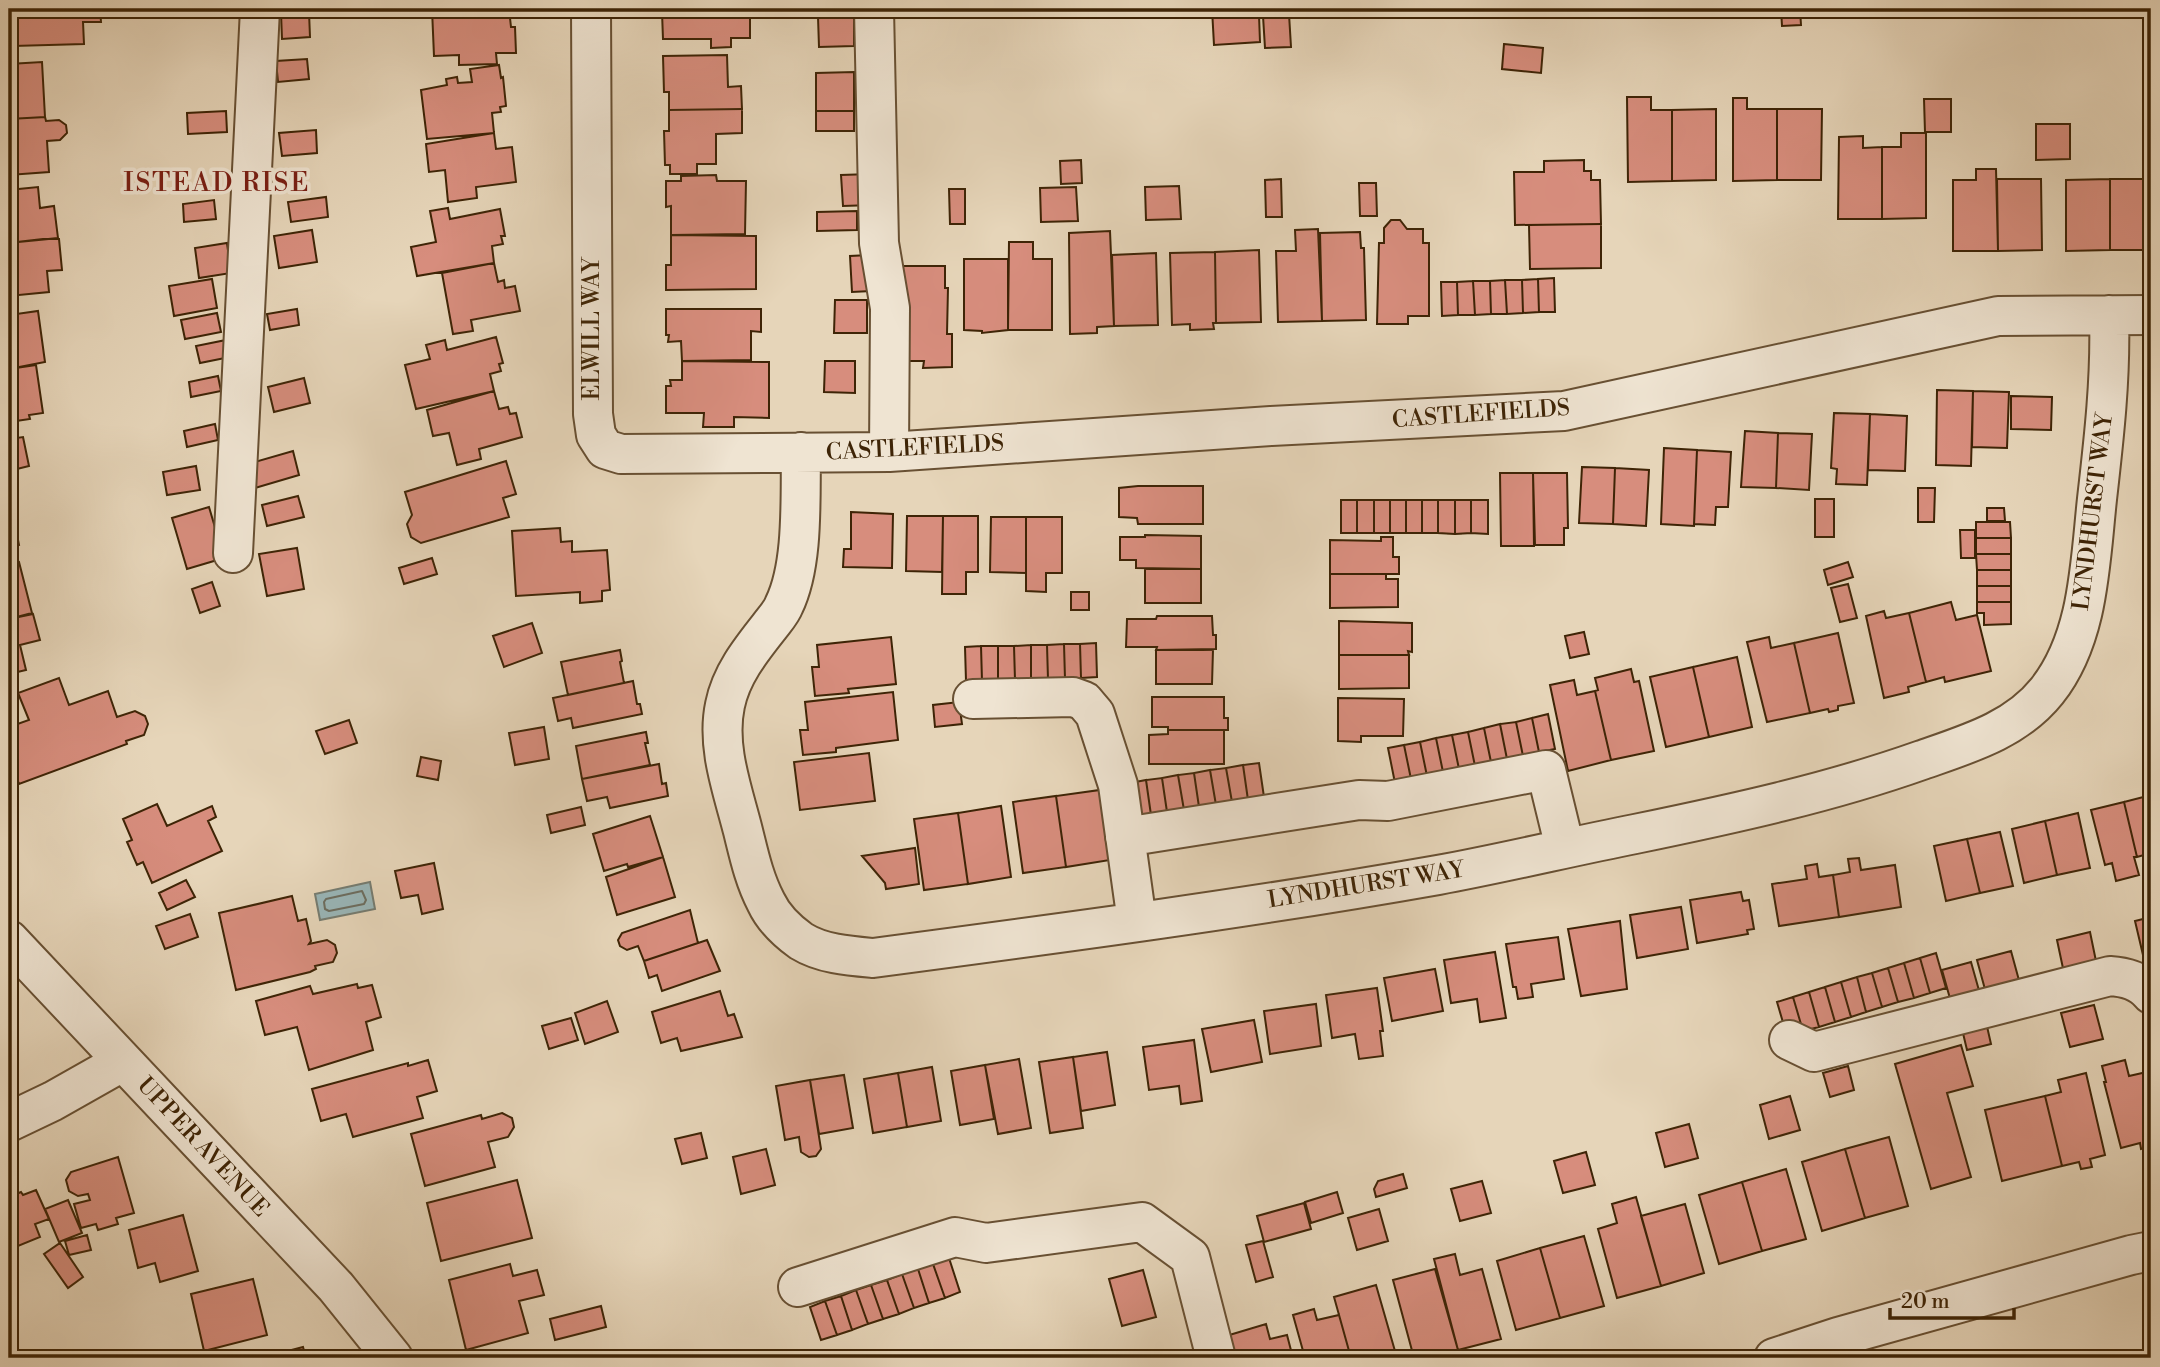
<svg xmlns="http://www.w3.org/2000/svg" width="2160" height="1367" viewBox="0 0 2160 1367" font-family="'Libre Bodoni',serif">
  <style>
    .water { fill: #99b6b8; stroke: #757c71; stroke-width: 2 }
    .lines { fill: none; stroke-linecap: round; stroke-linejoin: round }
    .shore { stroke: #6c6d5f; stroke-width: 2 }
    .building { fill: #d78d7d; stroke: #3e2406; stroke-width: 2 }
    .minor-casing { stroke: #685033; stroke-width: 42 }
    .minor { stroke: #efe4d2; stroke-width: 38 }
    .labels { text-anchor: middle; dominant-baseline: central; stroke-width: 7; stroke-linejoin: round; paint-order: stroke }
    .street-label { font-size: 23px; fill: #3e2406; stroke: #efe4d2 }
    .quarter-label { font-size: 26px; letter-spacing: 2px; fill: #7a1f14; stroke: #efe4d2 }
  </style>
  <rect width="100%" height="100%" fill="#e6d5b9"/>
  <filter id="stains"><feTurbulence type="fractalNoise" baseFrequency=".00286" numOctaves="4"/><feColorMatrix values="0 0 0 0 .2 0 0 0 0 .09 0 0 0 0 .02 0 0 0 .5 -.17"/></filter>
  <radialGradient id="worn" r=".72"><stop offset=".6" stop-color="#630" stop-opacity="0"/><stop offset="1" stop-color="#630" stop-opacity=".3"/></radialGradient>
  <path class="water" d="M370,882L375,909L320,920L315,894Z"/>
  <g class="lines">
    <path class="shore" d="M362,891L366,900L364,904L329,911L325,909L324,902L326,899Z"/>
  </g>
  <path class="building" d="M27,9H100L101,22H83L84,44L13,46V18H17V10Z
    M215,9H242V15L215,14Z
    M432,9H509L511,27H515L516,53H496L497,64L459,65V55L434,56Z
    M678,9H750V38H731V47L711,48V39H663L662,12L678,11Z
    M1212,9H1237V16L1259,15L1260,42L1214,45Z
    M1781,9H1800L1801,25L1782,26Z
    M309,12L310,37L282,39L281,13Z
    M1289,14L1291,47L1265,48L1263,16Z
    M854,16V46L819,47L818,17Z
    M1504,44L1543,48L1541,73L1502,69Z
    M727,55L728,87L741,86L742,109L669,110V92H664L663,56Z
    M307,59L309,79L278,82L276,61Z
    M42,62L45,117L9,119V64Z
    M499,65L501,78L503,77L506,106L500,107L501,112L492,113L494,133L427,139L421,90L447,85L446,79L457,77L458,83L472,82L470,69Z
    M854,72V111H816V73Z
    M1627,97H1651V110H1672V181L1628,182Z
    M1733,98H1747V109H1777V180L1733,181Z
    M1924,99H1951V132H1925Z
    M2148,100H2151V135H2148Z
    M742,109V133L716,134V164H697V174H670V165H665L664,131H669V110Z
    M1716,109V180L1672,181V110Z
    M1777,109H1822L1821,180H1777Z
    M226,111L227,132L188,134L187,113Z
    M816,111H854V131H816Z
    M45,117L46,121L59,120L66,125L67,133L60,140L47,141L49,172L9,175V119Z
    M2036,124H2070V159L2036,160Z
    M316,130L317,153L282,156L279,133Z
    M494,133L496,149L512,147L516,182L476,187L477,198L448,202L445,170L429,172L426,144Z
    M1901,133H1926V218L1882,219V147H1901Z
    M1863,136V148L1882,147V219H1838L1839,137Z
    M1081,160L1082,183L1061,184L1060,161Z
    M1584,160V171H1591V180H1600L1601,224L1515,225L1514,172H1544V161Z
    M1976,169H1996L1998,251H1953V180H1976Z
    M871,174L872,205L843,206L841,175Z
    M716,175L717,181H746L745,234L671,235V206L666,207V181H681V176Z
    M1281,179L1282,217H1266L1265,180Z
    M1997,179H2041L2042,250L1998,251Z
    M2110,179V250L2066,251V180Z
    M2110,179H2151V250H2110Z
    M1359,183H1376L1377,216H1360Z
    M1179,186L1181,219L1146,220L1145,187Z
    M38,187L40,208L54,206L58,238L9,243V190Z
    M1076,187L1078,221L1041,222L1040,188Z
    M949,189H965V224H950Z
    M326,197L328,217L291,222L288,202Z
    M214,200L216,219L184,222L183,204Z
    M448,208L450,219L500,209L505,236H501L503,244L492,246L494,263L417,276L411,247L436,242L430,211Z
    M857,211V230L817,231V212Z
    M1391,220H1400L1407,229H1423V243H1429V316H1408V324H1377L1379,243H1384V228Z
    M1601,224V268L1530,269L1529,225Z
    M1318,229L1322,321L1278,322L1276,251H1296L1295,230Z
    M312,230L317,262L279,268L274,236Z
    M1110,231L1114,326L1097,327V333L1070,334L1069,233Z
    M1360,232L1361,248H1364L1366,320L1322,321L1320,233Z
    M671,235L756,236V289L666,290V265H671Z
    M43,239H59L62,270L47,271L49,292L9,296V243Z
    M1009,242H1033V259H1052V330H1008Z
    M227,243L231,273L199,278L195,248Z
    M1259,250L1261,322L1216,323L1215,252Z
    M1215,252L1216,323H1213L1214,329L1190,330V324L1172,325L1170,253Z
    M1156,253L1158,325L1114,326L1112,255Z
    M869,255L871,291L852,292L850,256Z
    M964,259H1008V330L982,333V331L964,330Z
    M494,263L498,282L504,280L505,288L515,286L520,311L471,320L473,331L453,334L442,273Z
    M902,266H945V288H948L947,334H952V367L923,368L924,361H900Z
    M1554,278L1555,312H1539L1538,279Z
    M212,279L217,308L174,316L169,286Z
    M1538,279L1539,312L1523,313L1522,280Z
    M1505,280L1507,314H1491L1490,281Z
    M1505,280H1522L1523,313L1507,314Z
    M1473,281L1475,315H1458L1457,282Z
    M1473,281H1490L1491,314L1475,315Z
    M1441,282H1457L1458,315L1442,316Z
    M835,300H867V333H834Z
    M297,309L299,325L270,330L267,314Z
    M666,309H761V332L751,331V360L682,361L681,341L668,342L669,335H666Z
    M38,311L45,362L9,369V315Z
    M217,313L221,332L185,339L181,320Z
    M496,337L503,363L499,364L501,371L490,374L494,391L416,409L405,365L430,359L426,345L445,340L447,350Z
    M226,340L230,357L200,363L196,346Z
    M682,361L769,362V418L734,417V427H703L704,413H666V386H671L670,380H682Z
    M825,361H855V393L824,392Z
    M36,365L43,413L29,415L30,419L9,422V369Z
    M218,376L221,391L191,397L189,382Z
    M304,378L310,403L274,412L268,387Z
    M1937,390L1973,391L1971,466L1936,465Z
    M494,391L499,409L508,407L510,414L516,413L522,437L479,449L481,459L457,465L449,433L433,436L427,410Z
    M1973,391L2009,392L2007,448L1972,447Z
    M2011,396L2052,397L2051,430L2011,429Z
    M1834,413L1870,414L1867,485L1836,484L1837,469L1831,468Z
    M1870,414L1907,416L1905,471L1868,470Z
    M215,424L218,440L187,447L184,431Z
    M1745,431L1778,433L1776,488L1741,487Z
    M1778,433L1812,434L1809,490L1776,488Z
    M23,437L29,466L9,471V439Z
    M1664,448L1697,450L1694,526L1661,524Z
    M1697,450L1731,452L1728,507H1716L1715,525L1694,524Z
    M293,451L299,475L255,488L248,464Z
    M506,461L516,494L503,498L509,517L421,543L411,537L407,524L412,515L405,492Z
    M196,466L200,490L167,495L163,472Z
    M1582,467L1615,468L1613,524L1579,523Z
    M1615,468L1649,470L1646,526L1613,524Z
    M1500,473H1533L1534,546H1501Z
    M1533,473H1567L1568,528H1564V545H1535Z
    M1138,486H1203V524H1138L1137,518L1119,517V488Z
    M1918,488H1935L1934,522H1918Z
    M9,494L19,545L9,547Z
    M298,496L304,517L267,526L262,505Z
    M1815,499H1834V537H1815Z
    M1341,500H1357V533H1341Z
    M1357,500H1374V533H1357Z
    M1374,500H1390V533H1374Z
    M1390,500H1406V533H1390Z
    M1406,500H1422V533H1406Z
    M1422,500H1438V533H1422Z
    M1438,500H1455V534L1438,533Z
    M1455,500H1471V533L1455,534Z
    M1471,500H1488V534L1471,533Z
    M209,507L224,558L187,569L172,518Z
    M1987,508H2004L2005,521H1987Z
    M851,512L893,514L892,568L843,567L844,549H851Z
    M907,516H943L942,572L906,571Z
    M943,516H978V572H966V594H942Z
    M991,517H1026V573L990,572Z
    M1026,517H1062V573H1046V592L1026,591Z
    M1976,522H2010L2011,538H1976Z
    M560,528L561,542L572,541V552L607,550L610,590L602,591V601L580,603V592L516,596L512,531Z
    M1960,530H1975V558H1961Z
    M1145,535L1201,536V569L1136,568V560H1120V537H1145Z
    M1381,537H1393V557H1399V574H1330V540L1381,541Z
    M1976,538H2011V554H1976Z
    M297,548L304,589L267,596L259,554Z
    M1976,554H2011V570H1977Z
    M432,558L437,574L404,584L399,568Z
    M19,562L32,613L9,619V565Z
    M1848,562L1853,577L1828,585L1824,570Z
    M1145,569H1201V603H1145Z
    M1977,570H2011V586H1977Z
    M1330,574H1386V579H1398V607L1330,608Z
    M212,582L220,606L200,613L192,589Z
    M1848,584L1857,618L1840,622L1831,588Z
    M1977,586H2011V602H1977Z
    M1071,592H1089V610H1071Z
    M1951,602L1956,620L1977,615L1991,671L1945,682L1944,677L1926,682L1909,613Z
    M1977,602H2011V624L1984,625V613H1977Z
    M1884,611L1886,618L1909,613L1926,682L1908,687L1909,692L1884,698L1866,616Z
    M33,614L40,640L20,645L26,670L9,674V619Z
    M1157,616H1212L1213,635H1216V649L1156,650L1157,647H1126L1127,619H1156Z
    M1339,621L1412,623V652L1408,651L1409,655H1339Z
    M532,623L542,653L504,667L493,636Z
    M1584,632L1589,654L1570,658L1565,636Z
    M1838,633L1854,703L1838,706V710L1829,712L1828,709L1810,713L1794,643Z
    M891,637L896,684L848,689L849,693L815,696L812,667H819L817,645Z
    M1769,637L1771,648L1794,643L1810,713L1767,722L1747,642Z
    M1096,643L1097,677L1081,678L1080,644Z
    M1064,644L1065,679H1048L1047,645Z
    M1064,644H1080L1081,678L1065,679Z
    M1031,645V679L1015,680L1014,646Z
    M1031,645H1047L1048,679H1031Z
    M981,646L982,681H966L965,647Z
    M981,646H998V680L982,681Z
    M998,646H1014L1015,680H998Z
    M620,650L622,661L620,662L624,683L568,695L561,662Z
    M1156,650H1213L1212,684H1156Z
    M1339,655H1409V688L1339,689Z
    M1737,657L1752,727L1709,737L1693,667Z
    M1693,667L1709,737L1666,747L1650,677Z
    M1631,669L1634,682L1639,681L1654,751L1611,760L1595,691L1598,690L1595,678Z
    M59,678L69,705L108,691L117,717L135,711L145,716L148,724L144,735L126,741L127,744L19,784L9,757V727L29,720L18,693Z
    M1574,680L1577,695L1595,691L1611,760L1568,771L1550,685Z
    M633,681L637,704H640L642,714L573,728L571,718L558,721L553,698Z
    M893,692L898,740L836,748V752L803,755L800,730H808L805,702Z
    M1152,697H1224V718H1228V730H1168V727H1152Z
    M1338,698L1404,699L1403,736H1361V742L1338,741Z
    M959,702L962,724L935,727L933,705Z
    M1548,714L1555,749L1539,752L1532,718Z
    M1532,718L1539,752L1523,756L1516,722Z
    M349,720L357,743L325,754L316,731Z
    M1516,722L1523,756L1507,759L1500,724Z
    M1500,724L1507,759L1491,762L1484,728Z
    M544,727L549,759L515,765L509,733Z
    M1484,728L1491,762L1475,766L1468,732Z
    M1168,730H1224V764H1149V735L1168,734Z
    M646,732L648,743H645L650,765L582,779L576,746Z
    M1468,732L1475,766L1459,769L1452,735Z
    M1452,735L1459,769L1443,772L1436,738Z
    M1436,738L1443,772L1427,776L1420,742Z
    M1420,742L1427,776L1411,779L1404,745Z
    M1404,745L1411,779L1395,783L1388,748Z
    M869,753L875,801L800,810L794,762Z
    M421,757L441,761L438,780L417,776Z
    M1259,763L1264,797L1248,800L1243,765Z
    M659,764L662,784L666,783L668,796L610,808L607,797L587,801L582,779Z
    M1243,765L1248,800L1232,802L1226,768Z
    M1226,768L1232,802L1216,805L1210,770Z
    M1210,770L1216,805L1199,807L1194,773Z
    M1194,773L1199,807L1184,810L1178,775Z
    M1178,775L1184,810L1167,812L1162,778Z
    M1162,778L1167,812L1151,815L1146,780Z
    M1146,780L1151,815L1135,817L1130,783Z
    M1100,790L1110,860L1066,867L1056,796Z
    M2151,795V853L2137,857L2124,802Z
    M1056,796L1066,867L1023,873L1013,802Z
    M2124,802L2137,857H2134L2139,875L2116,881L2112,863L2105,865L2091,810Z
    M157,804L167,826L212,806L216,817L208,821L222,851L152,883L143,862L137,865L127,842L132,840L123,819Z
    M1001,806L1011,877L968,884L958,813Z
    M581,807L585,825L551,833L547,815Z
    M958,813L968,884L924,890L914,819Z
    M2078,813L2090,868L2057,875L2045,821Z
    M650,816L663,857L628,867L627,864L604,871L593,834Z
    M2045,821L2057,875L2024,883L2012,829Z
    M2000,832L2013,886L1980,893L1967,839Z
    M1967,839L1980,893L1946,901L1934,846Z
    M915,848L919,884L886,889L885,883L862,856Z
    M663,857L675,897L617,915L606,877Z
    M1859,858L1861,870L1895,865L1901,907L1839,917L1833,875L1850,872L1848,859Z
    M434,863L443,909L422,914L418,895L401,898L395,871Z
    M1817,864L1819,877L1833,875L1839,917L1779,926L1772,884L1807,879L1805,866Z
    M186,880L195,897L167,910L159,893Z
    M1741,892L1743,901L1749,900L1754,929L1747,930L1748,934L1697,943L1690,900Z
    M292,896L298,921L306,919L311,941L309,944L327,940L335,945L337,953L333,962L315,966L316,969L310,972L236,990L219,913Z
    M1681,907L1688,949L1637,958L1630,915Z
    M690,910L698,943L644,961L638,946L627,950L620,946L618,940L622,933Z
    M190,914L198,937L165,949L156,926Z
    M2151,917V953L2143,955L2135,921Z
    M1620,921L1627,989L1581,996L1568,929Z
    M2090,932L2097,966L2064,973L2057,940Z
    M1558,937L1564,979L1531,984L1533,997L1518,999L1516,987H1513L1506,944Z
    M707,940L720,971L662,991L657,975L649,978L644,961Z
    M2011,951L2020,984L1986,993L1977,960Z
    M1495,952L1506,1018L1480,1022L1477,999L1451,1003L1444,960Z
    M1936,953L1946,988L1930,993L1920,958Z
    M1920,958L1930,993L1914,998L1904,963Z
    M1971,962L1980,994L1951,1002L1942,970Z
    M1904,963L1914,998L1898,1002L1888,968Z
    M1888,968L1898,1002L1882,1007L1872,973Z
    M1435,969L1443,1011L1392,1021L1384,978Z
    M1872,973L1882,1007L1866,1012L1857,977Z
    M1857,977L1866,1012L1851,1017L1841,982Z
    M1841,982L1851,1017L1835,1022L1825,987Z
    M357,984L358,988L372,985L381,1017L366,1022L373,1050L309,1070L297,1027L265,1035L256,1001L310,986L313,994Z
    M1825,987L1835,1022L1819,1027L1809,992Z
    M1377,988L1383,1031H1380L1383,1056L1359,1059L1355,1034L1332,1038L1326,995Z
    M720,991L728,1016L734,1014L742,1037L681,1051L677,1038L661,1043L652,1012Z
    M1809,992L1819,1027L1803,1031L1793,997Z
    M1793,997L1803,1031L1787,1036L1777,1002Z
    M607,1001L618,1032L585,1044L575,1013Z
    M1316,1004L1321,1046L1270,1054L1264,1011Z
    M2094,1005L2103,1039L2070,1047L2061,1013Z
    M571,1018L578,1040L549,1049L542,1026Z
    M1254,1020L1262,1062L1211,1072L1202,1029Z
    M1986,1022L1991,1044L1967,1050L1962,1029Z
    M1194,1040L1202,1101L1181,1104L1179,1086L1149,1090L1143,1047Z
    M1961,1045L1973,1086L1947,1093L1971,1177L1931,1189L1895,1064Z
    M1107,1052L1115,1105L1081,1111L1073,1057Z
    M1073,1057L1083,1128L1050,1133L1039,1062Z
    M1019,1059L1031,1128L998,1134L985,1065Z
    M428,1060L437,1091L417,1097L423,1118L353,1137L346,1114L321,1121L312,1089L408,1063V1066Z
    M2125,1060L2129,1076L2151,1071V1146L2141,1149L2140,1143L2121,1148L2104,1082H2106L2102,1066Z
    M985,1065L994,1119L960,1125L951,1071Z
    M1848,1066L1854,1090L1830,1097L1823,1073Z
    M932,1067L941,1121L907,1127L898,1073Z
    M898,1073L907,1127L873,1133L864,1079Z
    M2086,1073L2105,1155L2090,1159L2092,1167L2081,1169L2079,1162L2062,1166L2045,1096L2061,1092L2058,1080Z
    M844,1075L853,1128L819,1134L810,1080Z
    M810,1080L821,1149L816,1156L809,1157L801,1152L799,1137L785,1140L776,1086Z
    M1790,1096L1800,1130L1769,1139L1760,1105Z
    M2045,1096L2062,1166L2002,1181L1985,1110Z
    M502,1113L512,1118L514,1127L508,1137L488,1142L495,1167L425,1186L411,1134L481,1115L482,1119Z
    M1689,1124L1698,1158L1665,1167L1656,1133Z
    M701,1133L707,1158L682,1164L675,1139Z
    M1889,1137L1908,1206L1865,1218L1845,1149Z
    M766,1149L775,1185L741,1194L733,1157Z
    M1845,1149L1865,1218L1822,1231L1802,1162Z
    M1586,1152L1595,1185L1563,1193L1554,1161Z
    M118,1157L134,1213L116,1218L118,1224L98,1230L96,1224L81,1228L74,1204L90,1200L88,1194L78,1196L69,1191L66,1180L71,1172Z
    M1786,1169L1806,1239L1762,1251L1742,1182Z
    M1403,1174L1407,1188L1376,1197L1374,1189L1378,1181Z
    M517,1180L532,1238L441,1261L427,1203Z
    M1482,1181L1491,1213L1460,1221L1451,1189Z
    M1742,1182L1762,1251L1719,1264L1699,1195Z
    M36,1190L49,1219L35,1224L40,1237L18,1246L15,1238L9,1240V1197L21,1192L23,1195Z
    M1337,1192L1343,1213L1311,1223L1305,1202Z
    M1636,1197L1661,1286L1617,1298L1598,1229L1617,1223L1612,1204Z
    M68,1200L82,1233L59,1242L45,1209Z
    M1304,1203L1311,1229L1264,1242L1257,1216Z
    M1685,1204L1704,1273L1661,1286L1641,1216Z
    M1379,1209L1388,1241L1357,1250L1348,1218Z
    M183,1215L198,1271L160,1282L155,1263L138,1268L129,1230Z
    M87,1235L91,1250L69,1255L65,1241Z
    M1584,1236L1604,1306L1560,1318L1540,1248Z
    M1263,1241L1273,1277L1256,1282L1246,1245Z
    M60,1243L83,1277L68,1288L44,1254Z
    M1540,1248L1560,1318L1516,1330L1497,1261Z
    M1455,1254L1460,1275L1482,1269L1501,1339L1458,1350L1434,1259Z
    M949,1258L960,1292L945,1298L933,1264Z
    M510,1264L513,1276L537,1270L544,1295L519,1301L528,1333L466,1350L449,1280Z
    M933,1264L945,1298L929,1303L918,1269Z
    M918,1269L929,1303L914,1308L902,1274Z
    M1435,1269L1458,1350L1430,1358H1414L1393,1280Z
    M1143,1270L1156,1317L1122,1326L1109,1279Z
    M902,1274L914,1308L899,1314L887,1280Z
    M253,1279L267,1335L204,1351L191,1294Z
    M887,1280L899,1314L883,1319L871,1285Z
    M871,1285L883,1319L868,1324L856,1290Z
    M1376,1285L1397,1358H1351L1334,1297Z
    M856,1290L868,1324L852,1330L841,1296Z
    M841,1296L852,1330L837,1335L825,1301Z
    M825,1301L837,1335L821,1340L810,1307Z
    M601,1306L606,1327L555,1340L550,1319Z
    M1314,1309L1317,1320L1339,1315L1351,1358H1305L1293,1315Z
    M1266,1324L1270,1339L1287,1335L1293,1358H1229L1226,1336Z
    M303,1347L306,1358H261Z"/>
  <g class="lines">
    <defs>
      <path id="minor" d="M591,9L593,414L596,435L605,449L621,454L889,452L1271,426L1564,411L1998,316L2151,315
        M874,9L879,243L890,308L889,452
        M801,452C800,497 804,564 784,605C781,613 774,620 769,627C750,651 731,675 725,705C716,747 733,791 743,831C749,855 754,879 766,902C773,917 787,931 801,941C822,954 849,956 873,958C1062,933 1251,908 1438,875C1504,863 1569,847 1635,834C1732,814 1829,793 1922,760C1968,744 2016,730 2047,691C2089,638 2090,564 2097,499C2104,438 2111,377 2109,315
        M233,553L260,9
        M973,699L1073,697L1084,701L1095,714L1118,785L1137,922
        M1125,837L1359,800L1388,801L1546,770L1565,848
        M9,940L336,1287L393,1358
        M1789,1040L1814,1052L2110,976C2126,977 2141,981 2151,994
        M9,1122L53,1101L122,1062
        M798,1287L955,1237L986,1243L1142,1222L1190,1257L1216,1358
        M1774,1358L1838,1337L2131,1255L2151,1251"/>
    </defs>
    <use href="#minor" class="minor-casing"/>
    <use href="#minor" class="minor"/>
  </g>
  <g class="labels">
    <g class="street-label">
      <text transform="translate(592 329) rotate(-90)">ELWILL WAY</text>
      <text transform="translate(1481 414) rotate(-4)">CASTLEFIELDS</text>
      <text transform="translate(915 448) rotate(-3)">CASTLEFIELDS</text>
      <text transform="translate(2093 512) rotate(-83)">LYNDHURST WAY</text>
      <text transform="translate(1366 885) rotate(-9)">LYNDHURST WAY</text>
      <text transform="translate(203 1147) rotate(47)">UPPER AVENUE</text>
    </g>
    <g class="quarter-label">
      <text x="217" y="183">ISTEAD RISE</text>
    </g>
  </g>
  <rect width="2160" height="1367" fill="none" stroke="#e6d5b9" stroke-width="35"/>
  <rect x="10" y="10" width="2139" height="1346" fill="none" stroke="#3e2406" stroke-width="3.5"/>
  <rect x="18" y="18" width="2125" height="1332" fill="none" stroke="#3e2406" stroke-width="2"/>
  <path d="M1890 1308v10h124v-10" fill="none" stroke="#3e2406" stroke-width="3.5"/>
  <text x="1901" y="1308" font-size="21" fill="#3e2406" stroke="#efe4d2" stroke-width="5" paint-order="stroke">20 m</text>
  <rect width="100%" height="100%" filter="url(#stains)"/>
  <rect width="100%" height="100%" fill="url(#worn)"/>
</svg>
